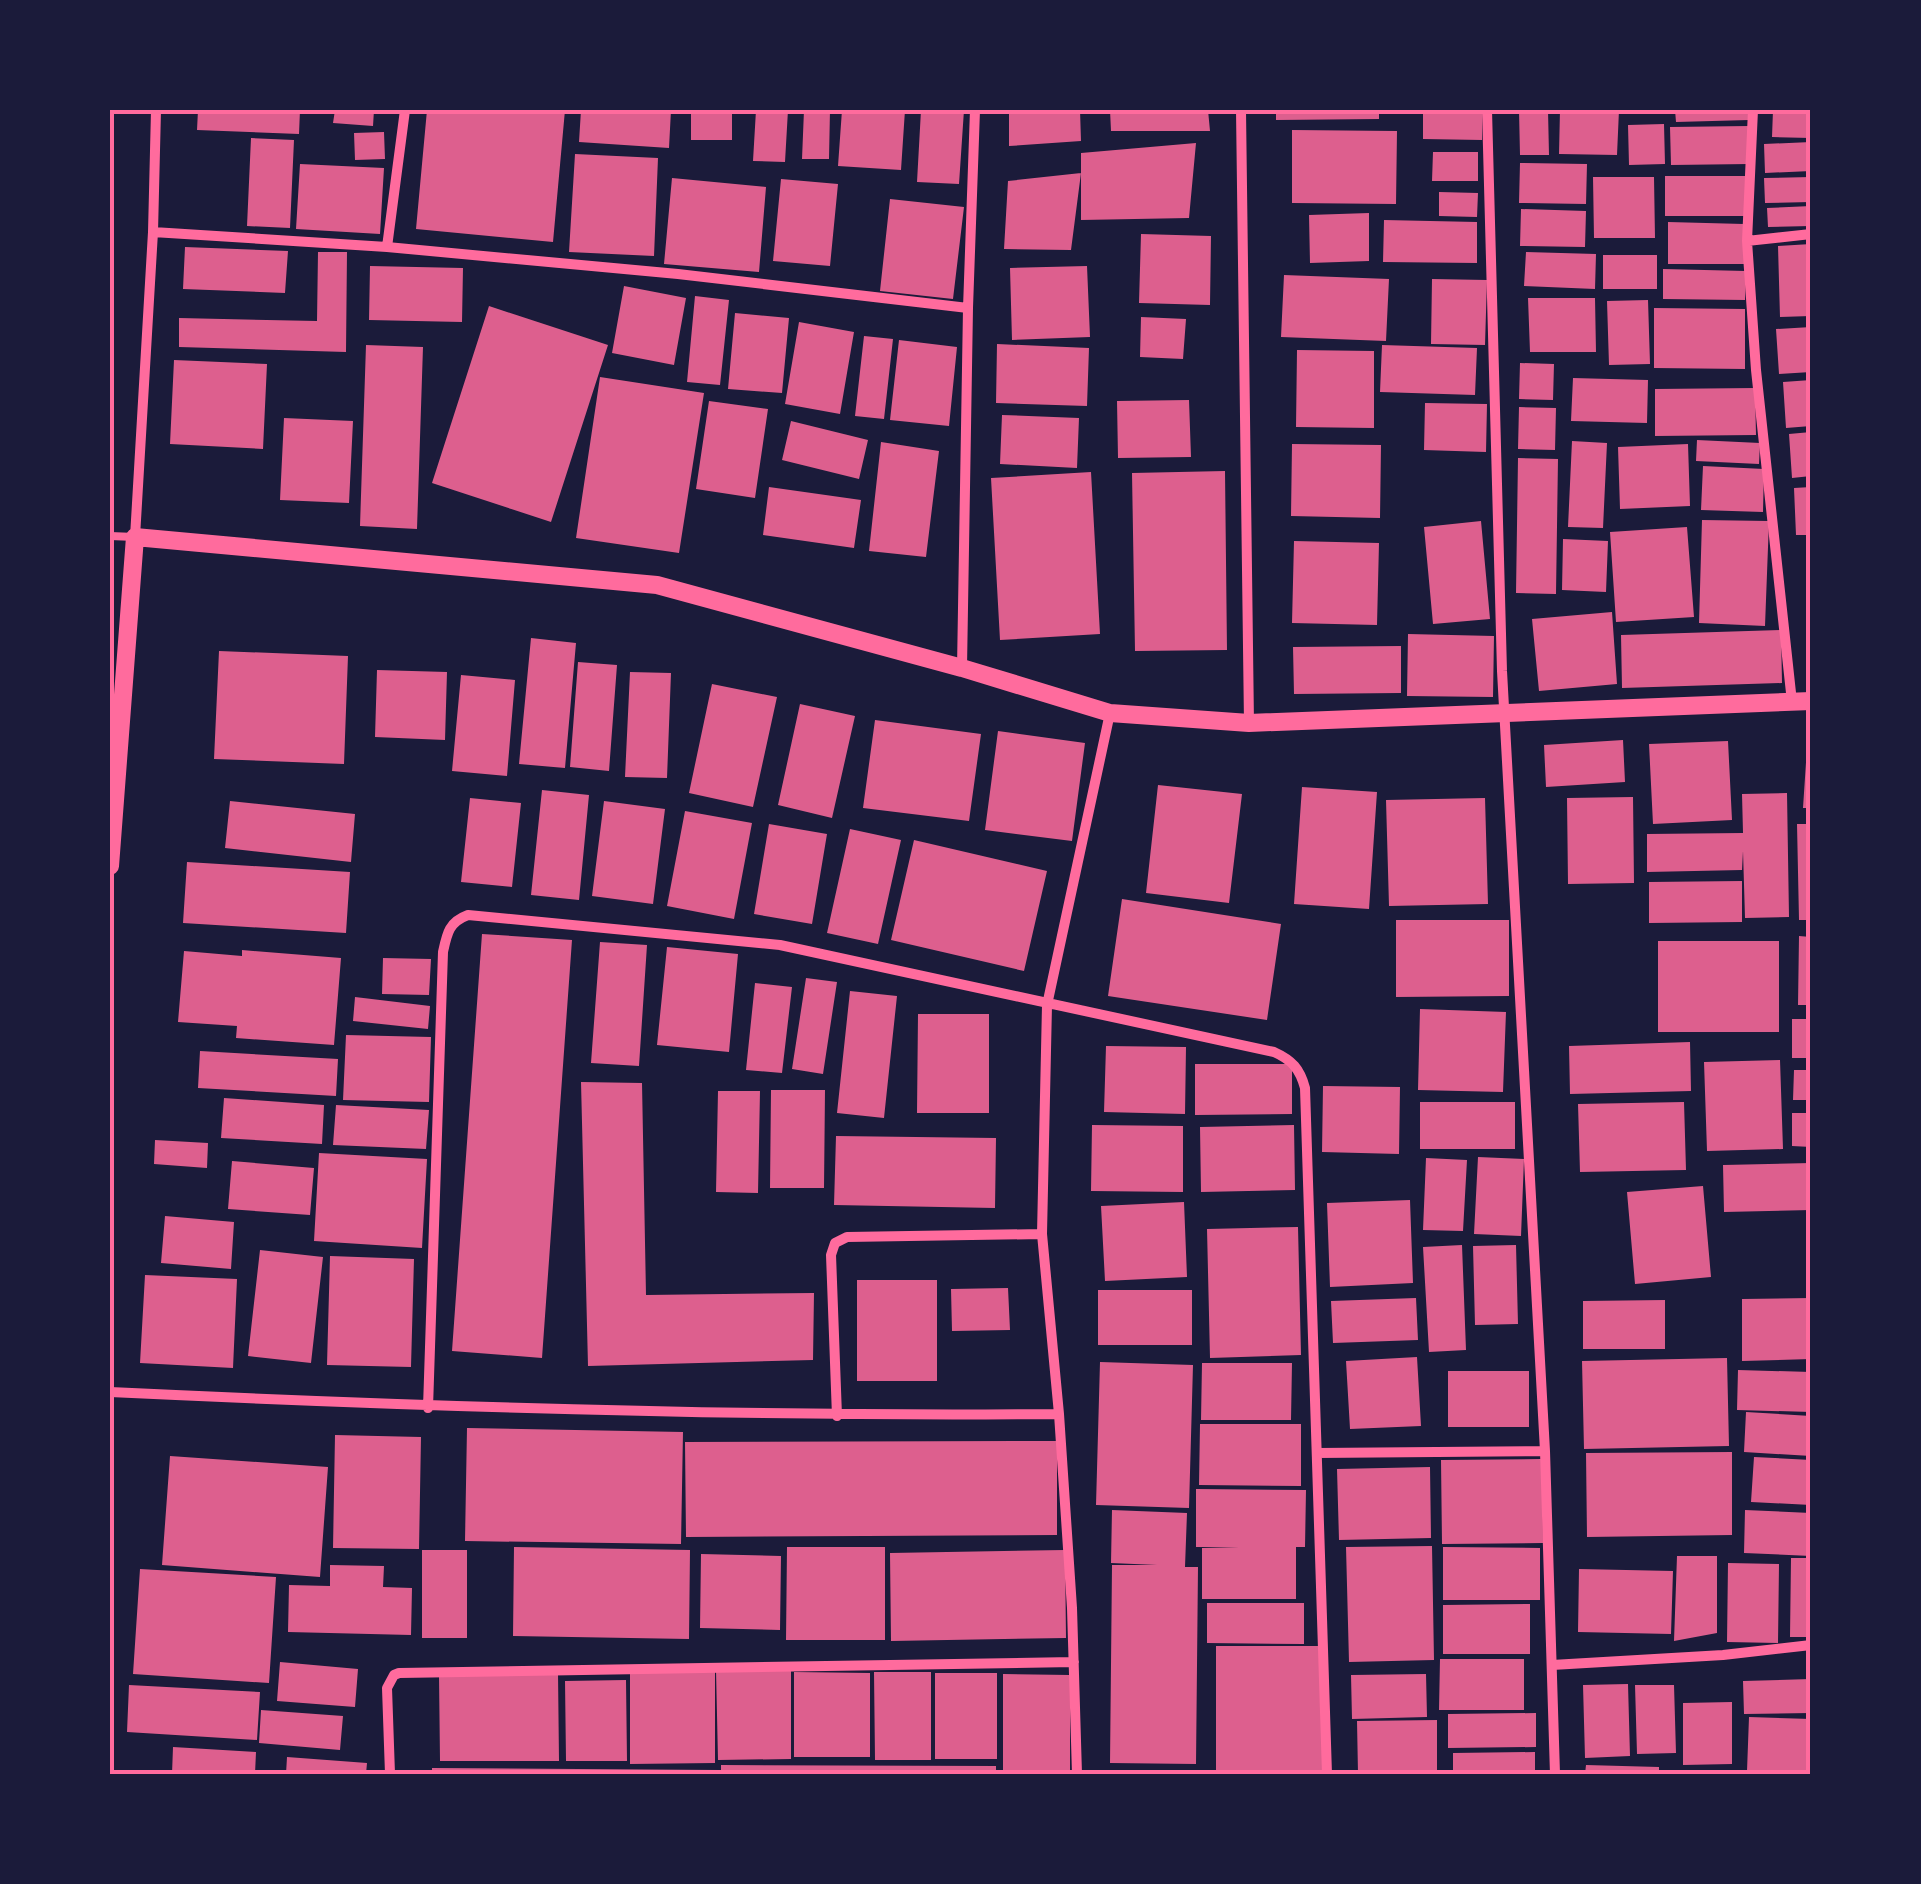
<svg xmlns="http://www.w3.org/2000/svg" width="1921" height="1884" viewBox="0 0 1921 1884" font-family="'Sofia Sans Condensed',sans-serif">
  <style>
    .building { fill: #dd5f8e }
    .lines { fill: none; stroke-linecap: round; stroke-linejoin: round }
    .service { stroke: #ff6b9d; stroke-width: 8 }
    .minor { stroke: #ff6b9d; stroke-width: 10 }
    .tertiary { stroke: #ff6b9d; stroke-width: 18 }
    .neatline { fill: none; stroke: #ff6b9d; stroke-width: 4 }
  </style>
  <rect width="100%" height="100%" fill="#1b1b3a"/>
  <path class="building" d="M198,110H300L299,134L197,130Z
    M335,110H374L373,126L333,123Z
    M427,110H565L553,242L416,229Z
    M581,110H671L669,148L579,142Z
    M691,110H732V140H691Z
    M756,110H788L785,162L753,161Z
    M804,110H830L829,159H802Z
    M842,110H905L901,170L838,166Z
    M921,110H964L959,184L917,182Z
    M1009,110H1080L1081,141L1009,146Z
    M1110,110H1208L1210,131H1111Z
    M1276,110H1379V119L1276,120Z
    M1423,110H1482V140L1423,139Z
    M1519,110H1548L1549,155H1520Z
    M1560,110H1619L1617,155L1559,154Z
    M1675,110H1749V120L1676,122Z
    M1773,110H1811V138L1772,137Z
    M1664,124L1665,164L1629,165L1628,125Z
    M1749,126L1750,164L1671,165L1670,127Z
    M1292,130L1397,131L1396,204L1292,203Z
    M384,132L385,159L355,160L354,133Z
    M251,138L294,140L290,228L247,226Z
    M1811,142V171L1765,173L1764,144Z
    M1196,143L1189,218L1081,220V153Z
    M1433,152H1478V181H1432Z
    M575,154L658,158L654,256L569,252Z
    M1520,163L1587,164L1586,204L1519,203Z
    M300,164L384,168L380,234L296,229Z
    M1081,173L1071,250L1004,249L1008,181Z
    M1665,176H1746V216H1665Z
    M1593,177H1654L1655,238H1594Z
    M1811,177V202L1765,203L1764,178Z
    M672,178L766,187L759,272L664,264Z
    M781,179L838,184L830,266L773,261Z
    M1439,192L1478,193L1477,217L1439,216Z
    M890,199L964,207L953,299L880,291Z
    M1811,206V226L1768,227L1767,208Z
    M1521,209L1586,211L1585,247L1520,246Z
    M1369,213V261L1310,263L1309,215Z
    M1384,220L1477,222V263L1383,262Z
    M1668,222L1744,224V264H1668Z
    M1141,234L1211,236L1210,305L1139,303Z
    M1811,244V316L1780,317L1778,246Z
    M185,247L288,251L285,293L183,289Z
    M318,252H347L346,352L179,347V318L317,321Z
    M1526,252L1596,254L1595,289L1524,286Z
    M1603,255H1657V289H1603Z
    M370,266L463,268L462,322L369,320Z
    M1087,266L1090,337L1012,340L1010,268Z
    M1663,269L1746,271L1745,300L1663,299Z
    M1284,275L1389,279L1386,341L1281,337Z
    M1432,279L1487,280L1485,345L1431,344Z
    M624,286L686,298L674,365L612,353Z
    M695,296L729,300L720,385L687,382Z
    M1528,298H1595L1596,352H1530Z
    M1648,300L1650,364L1609,365L1607,301Z
    M489,306L608,345L551,522L432,483Z
    M1654,308L1745,309V369L1654,368Z
    M735,313L789,318L782,393L728,389Z
    M1141,317L1186,319L1183,359L1140,357Z
    M799,322L854,332L840,414L785,404Z
    M1811,327V372L1779,374L1776,329Z
    M864,336L893,339L884,419L855,416Z
    M899,340L957,347L949,426L890,420Z
    M997,344L1089,348L1087,406L996,403Z
    M366,345L423,347L417,529L360,526Z
    M1382,345L1477,348L1475,395L1380,392Z
    M1297,350L1374,351V428L1296,427Z
    M174,360L267,364L263,449L170,444Z
    M1520,363L1554,364L1553,400L1519,399Z
    M600,377L704,393L679,553L576,538Z
    M1573,378L1648,380L1647,423L1571,421Z
    M1811,380V426L1786,428L1783,382Z
    M1755,388L1756,435L1655,436V389Z
    M1189,400L1191,457L1118,458L1117,401Z
    M709,401L768,409L755,498L696,489Z
    M1425,403L1487,404L1486,452L1424,450Z
    M1519,407L1556,408L1555,450L1518,449Z
    M1002,415L1079,418L1077,468L1000,464Z
    M284,418L353,421L349,503L280,500Z
    M791,421L868,440L859,479L782,460Z
    M1811,432V476L1792,478L1789,434Z
    M1697,440L1760,443L1759,464L1696,461Z
    M1572,441L1607,443L1603,528L1568,527Z
    M881,442L939,451L926,557L869,551Z
    M1292,444L1381,445L1380,518L1291,516Z
    M1688,444L1690,506L1620,509L1618,447Z
    M1518,458L1558,459L1556,594L1516,593Z
    M1703,466L1764,469L1763,512L1701,510Z
    M1225,471L1227,650L1135,651L1132,473Z
    M1091,472L1100,634L1000,640L991,478Z
    M769,487L861,500L854,548L763,535Z
    M1811,487V535H1796L1794,488Z
    M1702,520L1769,521L1765,626L1699,623Z
    M1481,521L1490,619L1433,624L1424,527Z
    M1687,527L1694,617L1616,622L1610,532Z
    M1563,539L1608,541L1606,592L1562,590Z
    M1294,541L1379,543L1377,625L1292,623Z
    M1612,612L1617,684L1539,691L1532,619Z
    M1781,630L1782,683L1622,688L1621,635Z
    M1408,634L1494,636L1493,697L1407,696Z
    M531,638L576,643L565,768L519,764Z
    M1401,646V693L1294,694L1293,647Z
    M219,651L348,656L344,764L214,759Z
    M578,662L617,665L609,771L570,767Z
    M377,670L447,672L445,740L375,737Z
    M630,672L671,673L667,778L625,777Z
    M461,675L515,680L507,776L452,771Z
    M712,684L777,697L753,807L689,793Z
    M800,704L855,716L832,818L778,805Z
    M875,720L981,734L969,821L863,808Z
    M998,731L1085,743L1072,841L985,830Z
    M1808,732H1811V808H1803Z
    M1623,740L1625,782L1546,787L1544,745Z
    M1728,741L1732,820L1653,824L1649,744Z
    M1158,785L1242,794L1229,903L1146,893Z
    M1302,787L1377,792L1369,909L1294,904Z
    M542,790L589,795L579,900L531,895Z
    M1787,793L1789,917L1745,918L1743,851L1742,870L1647,872V834L1743,833L1742,794Z
    M1633,797L1634,883L1568,884L1567,798Z
    M470,798L521,803L512,887L461,882Z
    M1485,798L1488,904L1389,906L1386,800Z
    M230,801L355,814L351,862L225,848Z
    M604,801L665,809L653,904L592,896Z
    M685,811L752,823L734,919L667,906Z
    M769,824L827,834L812,924L754,914Z
    M1797,824H1811V920H1799Z
    M850,829L901,840L878,944L827,933Z
    M914,840L1047,871L1024,971L891,940Z
    M187,862L350,872L346,933L183,923Z
    M1742,881V922L1649,923V882Z
    M1122,899L1281,924L1267,1020L1108,996Z
    M1396,920H1509V996L1396,997Z
    M482,934L572,940L542,1358L452,1351Z
    M1799,936L1811,937V1005H1798Z
    M1658,941H1779V1032H1658Z
    M600,942L647,945L639,1066L591,1063Z
    M667,947L738,954L729,1052L657,1045Z
    M242,950L341,958L334,1045L236,1038L237,1026L178,1022L184,951L242,956Z
    M383,958L431,959L429,995L382,994Z
    M806,978L837,982L823,1074L792,1069Z
    M755,983L792,987L782,1073L746,1070Z
    M850,991L897,996L884,1118L837,1113Z
    M355,997L430,1006L428,1029L353,1021Z
    M1420,1009L1506,1012L1503,1092L1418,1090Z
    M918,1014H989V1113H917Z
    M1792,1019H1811V1058H1792Z
    M346,1035L431,1037L429,1102L343,1100Z
    M1690,1042L1691,1091L1570,1094L1569,1046Z
    M1106,1046L1186,1047L1185,1114L1104,1112Z
    M200,1051L338,1059L336,1096L198,1088Z
    M1780,1060L1783,1149L1707,1151L1704,1062Z
    M1195,1064H1292V1114L1195,1115Z
    M1794,1070H1811V1100H1793Z
    M581,1082L642,1083L646,1295L814,1293L813,1360L588,1366Z
    M1323,1086L1400,1087L1399,1154L1322,1152Z
    M771,1090H825L824,1188H770Z
    M718,1091H760L758,1193L716,1192Z
    M224,1098L324,1105L322,1144L221,1138Z
    M1420,1102H1515V1149H1420Z
    M1684,1102L1686,1170L1580,1172L1578,1104Z
    M336,1105L429,1110L426,1149L333,1145Z
    M1792,1113H1811V1147L1792,1146Z
    M1092,1125L1183,1126V1192L1091,1191Z
    M1294,1125L1295,1190L1201,1192L1200,1127Z
    M836,1136L996,1138L995,1208L834,1205Z
    M155,1140L208,1143L207,1168L154,1164Z
    M319,1153L427,1159L422,1248L314,1241Z
    M1478,1157L1524,1159L1521,1236L1474,1234Z
    M1426,1158L1467,1160L1463,1231L1423,1230Z
    M232,1161L314,1168L310,1215L228,1209Z
    M1811,1163V1210L1724,1212L1723,1165Z
    M1703,1186L1711,1277L1635,1284L1627,1192Z
    M1410,1200L1413,1283L1330,1287L1327,1203Z
    M1184,1202L1187,1277L1105,1281L1101,1206Z
    M165,1216L234,1222L231,1269L161,1263Z
    M1298,1227L1301,1355L1210,1358L1207,1229Z
    M1462,1245L1466,1350L1429,1352L1423,1247Z
    M1516,1245L1518,1324L1475,1325L1473,1246Z
    M260,1250L323,1257L311,1363L248,1356Z
    M330,1256L414,1259L411,1367L327,1365Z
    M145,1275L237,1279L233,1368L140,1363Z
    M857,1280H937V1381H857Z
    M1008,1288L1010,1330L952,1331L951,1289Z
    M1098,1290H1192V1345H1098Z
    M1416,1298L1418,1340L1333,1343L1331,1301Z
    M1811,1298V1359L1742,1361V1299Z
    M1665,1300V1349H1583V1301Z
    M1417,1357L1421,1426L1350,1429L1346,1361Z
    M1727,1358L1729,1446L1584,1449L1582,1361Z
    M1100,1362L1193,1365L1189,1508L1096,1505Z
    M1202,1363H1292L1291,1420H1201Z
    M1738,1370L1811,1372V1412L1737,1410Z
    M1448,1371H1529V1427H1448Z
    M1746,1412L1811,1416V1456L1744,1452Z
    M1200,1424H1301V1486L1199,1485Z
    M467,1428L683,1432L681,1544L465,1541Z
    M335,1435L421,1437L419,1549L333,1548Z
    M1057,1441V1535L686,1537L685,1442Z
    M1732,1452V1535L1587,1537L1586,1453Z
    M170,1456L328,1467L320,1577L162,1565Z
    M1754,1457L1811,1460V1505L1751,1502Z
    M1542,1459L1543,1543L1442,1544L1441,1460Z
    M1430,1467L1431,1538L1339,1540L1337,1469Z
    M1196,1489L1306,1490L1305,1547H1296V1599H1202V1548L1239,1547H1196Z
    M1112,1510L1187,1513L1185,1567H1198L1196,1764L1110,1763L1112,1565H1157L1111,1563Z
    M1745,1510L1811,1513V1556L1744,1553Z
    M1432,1546L1434,1660L1349,1662L1346,1547Z
    M514,1547L690,1550L689,1639L513,1636Z
    M787,1547H885V1640H786Z
    M1443,1547L1540,1548V1600H1443Z
    M422,1550H467V1638H422Z
    M1065,1550L1066,1638L891,1641L890,1553Z
    M701,1554L781,1556L780,1630L700,1628Z
    M1677,1556H1717V1633L1674,1641Z
    M1791,1558H1811V1637H1790Z
    M1728,1563L1779,1564L1778,1643L1727,1642Z
    M330,1565L384,1566L383,1587L412,1588L411,1635L288,1632L289,1585L330,1586Z
    M140,1569L276,1577L269,1683L133,1674Z
    M1579,1569L1673,1571L1671,1634L1578,1632Z
    M1207,1603H1304V1644L1207,1643Z
    M1530,1604V1654H1443V1605Z
    M1216,1646H1323V1774H1216Z
    M1440,1659H1524V1710H1439Z
    M280,1662L358,1669L355,1707L277,1701Z
    M791,1669V1759L718,1760L716,1670Z
    M715,1672V1763L630,1764V1673Z
    M794,1672L870,1673V1757H794Z
    M874,1672H931V1760H875Z
    M558,1673L559,1761H440L439,1675Z
    M935,1673H997V1759H935Z
    M1003,1674L1070,1675V1770H1003Z
    M1426,1674L1427,1717L1352,1719L1351,1675Z
    M1811,1679V1713L1744,1714L1743,1681Z
    M626,1680L627,1761H566L565,1681Z
    M1628,1684L1630,1756L1585,1758L1583,1685Z
    M129,1685L260,1692L257,1740L127,1732Z
    M1635,1685H1674L1676,1753L1637,1754Z
    M1732,1702V1764L1683,1765V1703Z
    M261,1710L343,1716L340,1750L259,1743Z
    M1536,1713V1747L1448,1748V1714Z
    M1749,1717L1811,1719V1773L1747,1771Z
    M1437,1720V1774H1358L1357,1721Z
    M173,1747L256,1752L255,1774H172Z
    M1535,1752V1774H1453V1753Z
    M287,1757L367,1763L366,1774H286Z
    M721,1765L996,1766V1774H721Z
    M1586,1765L1659,1767V1774H1585Z
    M432,1768L720,1770V1774H432Z"/>
  <g class="lines">
    <path class="service" d="M110,536L135,537"/>
    <path class="minor" d="M1241,110L1249,723
      M1487,110L1502,671L1545,1451L1555,1774
      M1753,110L1747,241L1756,370L1792,702
      M153,232L387,247L678,274L968,308
      M1747,241L1811,234
      M387,247L405,110
      M135,537L153,232L156,110
      M962,668L968,308L975,110
      M110,1392C427,1407 742,1417 1059,1414
      M428,1408L443,952C447,933 449,922 468,915L780,945L1274,1052C1292,1060 1300,1069 1305,1088L1327,1774
      M837,1416L831,1255L835,1243L847,1237L1042,1234
      M1317,1453L1545,1451
      M1552,1665L1723,1655L1811,1645
      M390,1774L387,1688L394,1675L399,1673L1074,1662
      M1077,1774L1072,1608L1059,1414L1042,1234L1047,1005L1110,713"/>
    <path class="tertiary" d="M110,866L135,537L657,585L962,668L1110,713L1249,723L1811,701"/>
  </g>
  <rect width="1921" height="1884" fill="none" stroke="#1b1b3a" stroke-width="225"/>
  <rect x="112" y="112" width="1696" height="1660" class="neatline"/>
</svg>
